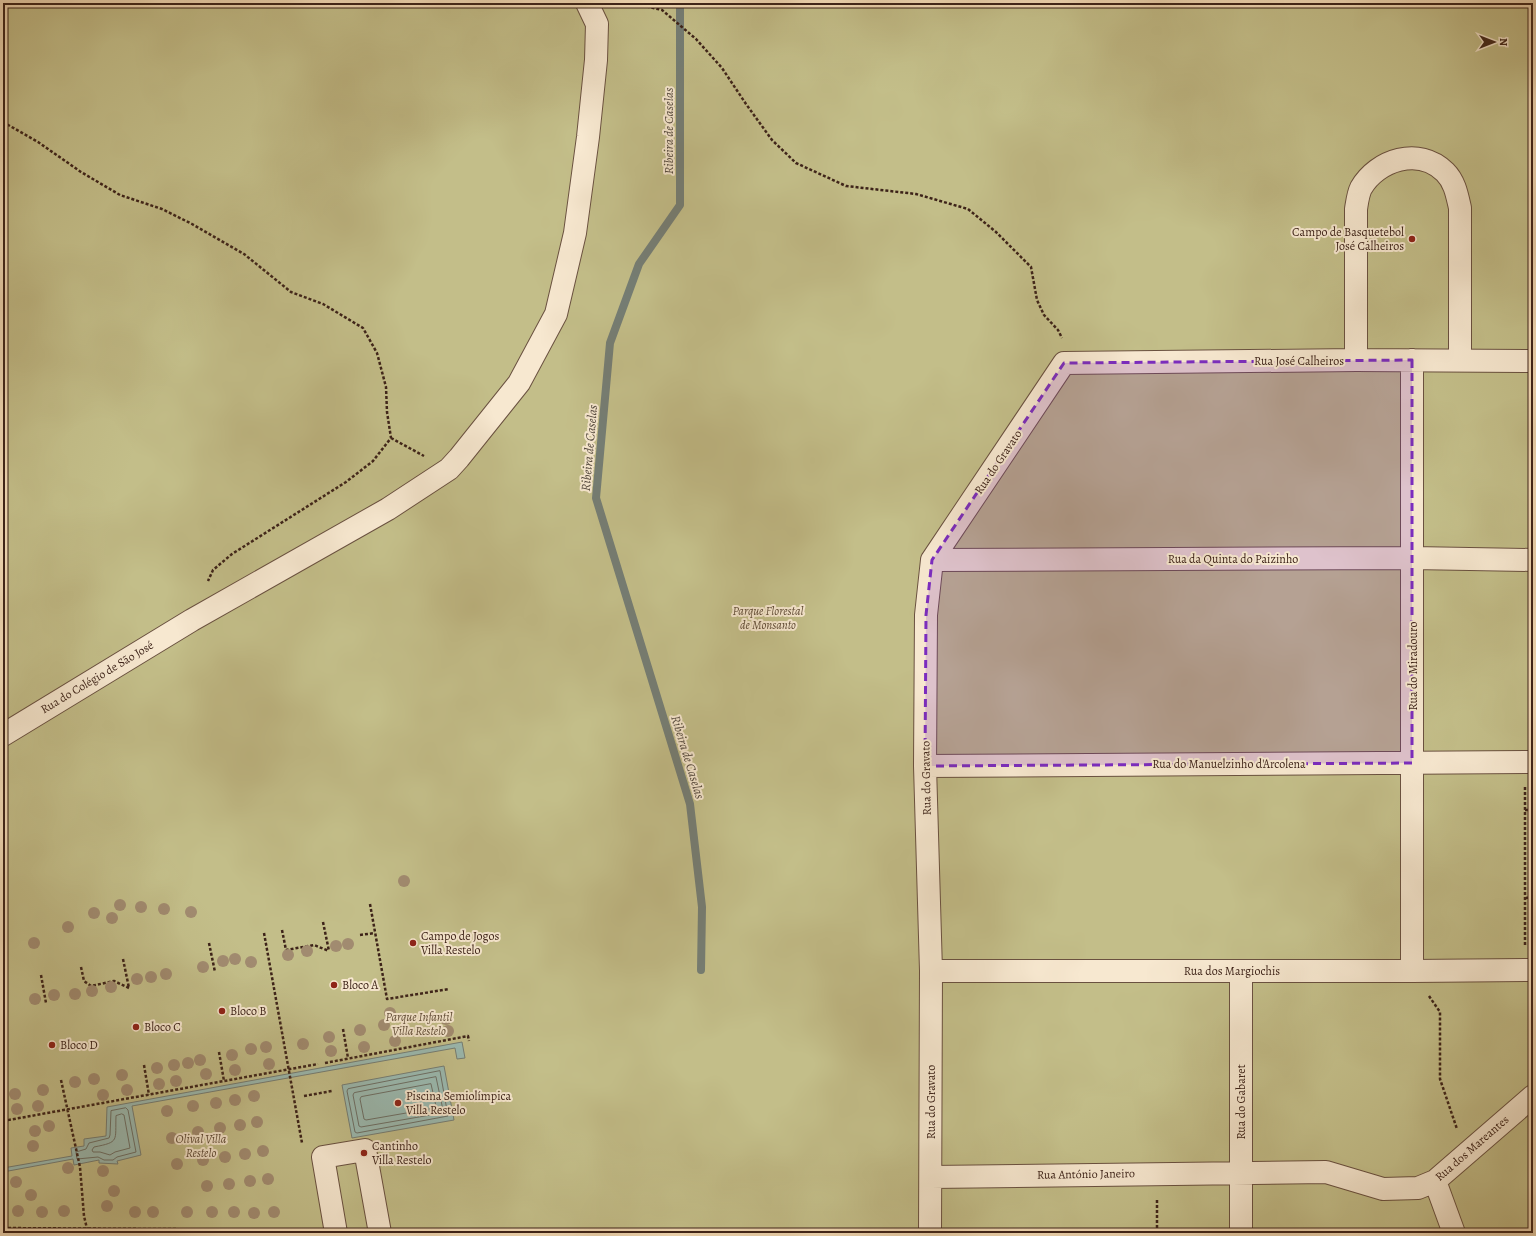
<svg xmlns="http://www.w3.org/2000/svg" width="1536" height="1236" viewBox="0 0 1536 1236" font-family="Alegreya,serif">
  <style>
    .green { fill: #c3be89; stroke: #807051 }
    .water { fill: #9bbbb2; stroke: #757e75 }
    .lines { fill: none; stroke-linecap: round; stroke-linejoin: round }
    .shore { stroke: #6c6f66; stroke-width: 1 }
    .stream { stroke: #757e75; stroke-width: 8 }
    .minor-casing { stroke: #6a5140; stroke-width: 24 }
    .path { stroke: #3d2319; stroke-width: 2.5; stroke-dasharray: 3 2; stroke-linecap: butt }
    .minor { stroke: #f7e8d0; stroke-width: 22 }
    .tree { fill: #a18b70 }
    .marked { fill: #7b2cbf; fill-opacity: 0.2; stroke: #7b2cbf; stroke-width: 3; stroke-dasharray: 8 5; stroke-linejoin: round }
    .poi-dot { fill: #8f2418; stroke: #f7e8d0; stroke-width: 1.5 }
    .labels { text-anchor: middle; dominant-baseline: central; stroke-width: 4; stroke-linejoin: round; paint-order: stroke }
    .poi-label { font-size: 12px; fill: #3d2319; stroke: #f7e8d0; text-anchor: start }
    .street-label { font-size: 12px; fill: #3d2319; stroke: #f7e8d0 }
    .park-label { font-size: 12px; font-style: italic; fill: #5e4a35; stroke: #f7e8d0 }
    .water-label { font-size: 13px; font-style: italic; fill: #54493f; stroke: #f7e8d0 }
  </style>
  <rect width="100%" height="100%" fill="#f3dbb7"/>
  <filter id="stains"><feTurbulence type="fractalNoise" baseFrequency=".005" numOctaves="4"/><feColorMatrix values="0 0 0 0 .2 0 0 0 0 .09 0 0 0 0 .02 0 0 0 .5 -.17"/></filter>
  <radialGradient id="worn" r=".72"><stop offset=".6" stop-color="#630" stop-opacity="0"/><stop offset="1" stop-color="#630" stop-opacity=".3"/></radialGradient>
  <path class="green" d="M3,3H1533V1233H3Z"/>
  <path class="water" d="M462,1042L465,1058L457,1059L455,1048L132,1106L141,1155L117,1161L118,1164L99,1163V1160L74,1165L73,1159L3,1172V1168L72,1156L71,1148L84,1146V1139L106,1136L107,1107Z
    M444,1066L454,1120L352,1138L342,1085Z"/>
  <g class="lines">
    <path class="shore" d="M440,1071L448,1116L357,1133L355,1132L347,1091L348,1089Z
      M436,1077L443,1110L442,1113L361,1127L359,1126L353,1095L354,1093Z
      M431,1084L436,1106L435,1108L366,1120L364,1119L360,1099L361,1097Z
      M126,1108L128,1110L136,1152L117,1157L113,1160H104L98,1157L77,1159L76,1152L86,1149L89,1143L109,1138L110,1135L111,1111Z
      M122,1114L124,1115L130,1148L115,1152L110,1155L100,1152H93L92,1150L94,1147C120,1142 115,1141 116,1116Z"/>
    <path class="stream" d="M680,3V205L639,264L610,343L596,498L690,804L702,907L701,970"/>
    <defs>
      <path id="minor" d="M1356,360V209C1357,203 1358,194 1361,188C1377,160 1419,146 1445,172C1455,182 1457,195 1460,208V360
        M1412,360V971
        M932,560L1413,558L1533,560
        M3,735L192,620L388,509L449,469L459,458L519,383L556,314L575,233L588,137L596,60L597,24L587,3
        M925,766L1533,762
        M931,971H1412L1533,970
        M1241,971V1233
        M931,1177L1326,1172L1383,1189L1418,1188L1435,1181L1533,1096
        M1435,1181L1454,1233
        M336,1233L323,1157L365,1150L380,1233
        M930,1233L931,971L925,766L926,615L932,560L1064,363L1356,360L1533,361"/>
    </defs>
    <use href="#minor" class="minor-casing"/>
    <path class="path" d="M632,3L662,10L696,39L722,68L746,104L772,140L796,163L846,186L916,194L968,209L996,232L1031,267L1037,300L1044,315L1058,330L1062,338
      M3,122L38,142L81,172L120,195L162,209L192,224L244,254L291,292L323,304L363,328L377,353L386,387L387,412L391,438L373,461L346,482L232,554L213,570L208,581
      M391,438L424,456
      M1525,787V946
      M1525,810H1533
      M1526,898L1533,897
      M370,904L387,999L449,989
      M323,922L329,951
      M282,930L286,950L314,945L329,951
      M264,933L302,1143
      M360,935L375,933
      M209,943L215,972
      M123,959L129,988
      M81,967L84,981L91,986L114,981L129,988
      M41,975L46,1003
      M1429,996L1440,1012V1079L1457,1129
      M343,1029L348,1058
      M219,1052L224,1081
      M325,1063L468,1036L469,1041
      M144,1065L149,1095
      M61,1080L80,1167L84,1216L88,1233
      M304,1096L332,1091
      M3,1121L318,1064
      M1157,1200V1233
      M3,1228L311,1230
      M12,1228V1233
      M182,1229V1233"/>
    <use href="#minor" class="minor"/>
  </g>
  <g class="tree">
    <circle cx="404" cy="881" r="6"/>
    <circle cx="120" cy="905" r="6"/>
    <circle cx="141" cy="907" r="6"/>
    <circle cx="164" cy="909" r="6"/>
    <circle cx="191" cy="912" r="6"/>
    <circle cx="94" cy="913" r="6"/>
    <circle cx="112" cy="918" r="6"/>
    <circle cx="68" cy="927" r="6"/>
    <circle cx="34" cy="943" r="6"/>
    <circle cx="348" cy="944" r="6"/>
    <circle cx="336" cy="946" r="6"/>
    <circle cx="307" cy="951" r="6"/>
    <circle cx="288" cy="955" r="6"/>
    <circle cx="235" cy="959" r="6"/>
    <circle cx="223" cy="961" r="6"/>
    <circle cx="251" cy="962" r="6"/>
    <circle cx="203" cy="967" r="6"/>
    <circle cx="166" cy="974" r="6"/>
    <circle cx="151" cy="977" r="6"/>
    <circle cx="137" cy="979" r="6"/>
    <circle cx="111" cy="987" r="6"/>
    <circle cx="92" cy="991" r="6"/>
    <circle cx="75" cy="994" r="6"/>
    <circle cx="54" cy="995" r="6"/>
    <circle cx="35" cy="999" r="6"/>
    <circle cx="390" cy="1013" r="6"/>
    <circle cx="446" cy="1019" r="6"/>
    <circle cx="384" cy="1025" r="6"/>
    <circle cx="360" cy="1030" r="6"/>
    <circle cx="448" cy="1031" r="6"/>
    <circle cx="329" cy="1037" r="6"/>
    <circle cx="395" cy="1041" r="6"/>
    <circle cx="303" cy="1044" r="6"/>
    <circle cx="266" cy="1047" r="6"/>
    <circle cx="364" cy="1047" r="6"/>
    <circle cx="251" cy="1049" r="6"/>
    <circle cx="331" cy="1051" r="6"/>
    <circle cx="232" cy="1055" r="6"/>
    <circle cx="200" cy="1060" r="6"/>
    <circle cx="188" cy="1063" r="6"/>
    <circle cx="269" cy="1064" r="6"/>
    <circle cx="174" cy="1065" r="6"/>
    <circle cx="157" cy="1068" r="6"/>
    <circle cx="235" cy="1070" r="6"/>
    <circle cx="206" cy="1074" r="6"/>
    <circle cx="122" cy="1075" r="6"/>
    <circle cx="94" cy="1079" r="6"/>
    <circle cx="176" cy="1081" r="6"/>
    <circle cx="75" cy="1082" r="6"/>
    <circle cx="159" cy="1084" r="6"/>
    <circle cx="43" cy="1090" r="6"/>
    <circle cx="127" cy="1090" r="6"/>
    <circle cx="15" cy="1094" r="6"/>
    <circle cx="103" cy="1095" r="6"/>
    <circle cx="254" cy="1096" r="6"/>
    <circle cx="235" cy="1100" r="6"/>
    <circle cx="216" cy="1103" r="6"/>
    <circle cx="38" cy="1106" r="6"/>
    <circle cx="193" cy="1106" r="6"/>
    <circle cx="17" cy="1109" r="6"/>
    <circle cx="167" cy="1111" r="6"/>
    <circle cx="257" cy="1122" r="6"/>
    <circle cx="240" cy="1125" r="6"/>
    <circle cx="49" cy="1126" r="6"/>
    <circle cx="220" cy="1128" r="6"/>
    <circle cx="35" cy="1131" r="6"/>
    <circle cx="198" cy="1132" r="6"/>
    <circle cx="172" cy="1138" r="6"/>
    <circle cx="33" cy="1146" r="6"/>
    <circle cx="263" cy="1151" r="6"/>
    <circle cx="245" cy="1154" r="6"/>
    <circle cx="225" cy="1157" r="6"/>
    <circle cx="203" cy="1160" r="6"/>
    <circle cx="177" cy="1164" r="6"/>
    <circle cx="68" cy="1168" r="6"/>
    <circle cx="103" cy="1171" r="6"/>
    <circle cx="268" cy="1179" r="6"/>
    <circle cx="250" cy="1181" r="6"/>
    <circle cx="16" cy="1182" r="6"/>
    <circle cx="229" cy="1184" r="6"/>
    <circle cx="207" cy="1186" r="6"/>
    <circle cx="114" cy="1191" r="6"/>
    <circle cx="31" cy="1195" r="6"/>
    <circle cx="107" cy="1206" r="6"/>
    <circle cx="18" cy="1211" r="6"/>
    <circle cx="64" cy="1211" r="6"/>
    <circle cx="42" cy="1212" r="6"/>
    <circle cx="135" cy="1212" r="6"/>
    <circle cx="153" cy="1212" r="6"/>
    <circle cx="187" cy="1212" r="6"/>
    <circle cx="212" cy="1212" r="6"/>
    <circle cx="234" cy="1212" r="6"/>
    <circle cx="274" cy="1212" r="6"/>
    <circle cx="254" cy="1213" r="6"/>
  </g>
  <path class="marked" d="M1412,360V763L925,766L926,615L932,560L1064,363Z"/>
  <g class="poi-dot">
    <circle cx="1412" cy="239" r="4"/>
    <circle cx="413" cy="943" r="4"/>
    <circle cx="334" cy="985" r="4"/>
    <circle cx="222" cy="1011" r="4"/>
    <circle cx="136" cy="1027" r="4"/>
    <circle cx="52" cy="1045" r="4"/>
    <circle cx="398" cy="1103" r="4"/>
    <circle cx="364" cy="1153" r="4"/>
  </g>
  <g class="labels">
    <g class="poi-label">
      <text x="1404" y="232" text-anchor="end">Campo de Basquetebol<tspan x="1404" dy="14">José Calheiros</tspan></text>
      <text x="421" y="936">Campo de Jogos<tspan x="421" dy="14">Villa Restelo</tspan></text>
      <text x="342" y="985">Bloco A</text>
      <text x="230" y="1011">Bloco B</text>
      <text x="144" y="1027">Bloco C</text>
      <text x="60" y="1045">Bloco D</text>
      <text x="406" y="1096">Piscina Semiolímpica<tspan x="406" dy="14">Villa Restelo</tspan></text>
      <text x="372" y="1146">Cantinho<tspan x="372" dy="14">Villa Restelo</tspan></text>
    </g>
    <g class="street-label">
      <text x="1299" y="361">Rua José Calheiros</text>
      <text transform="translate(998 462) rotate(-56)">Rua do Gravato</text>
      <text x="1233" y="559">Rua da Quinta do Paizinho</text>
      <text transform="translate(1413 666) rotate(-90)">Rua do Miradouro</text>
      <text transform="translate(97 677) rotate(-31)">Rua do Colégio de São José</text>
      <text x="1229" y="764">Rua do Manuelzinho d'Arcolena</text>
      <text transform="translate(926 778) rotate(-91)">Rua do Gravato</text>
      <text x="1232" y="971">Rua dos Margiochis</text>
      <text transform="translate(931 1102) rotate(-90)">Rua do Gravato</text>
      <text transform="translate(1241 1102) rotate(-90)">Rua do Gabaret</text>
      <text transform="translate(1472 1148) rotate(-41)">Rua dos Mareantes</text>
      <text transform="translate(1086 1174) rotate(-1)">Rua António Janeiro</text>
    </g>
    <g class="park-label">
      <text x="768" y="611">Parque Florestal<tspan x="768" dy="14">de Monsanto</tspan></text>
      <text x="419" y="1017">Parque Infantil<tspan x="419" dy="14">Villa Restelo</tspan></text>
      <text x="201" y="1139">Olival Villa<tspan x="201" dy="14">Restelo</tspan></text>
    </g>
    <g class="water-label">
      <text transform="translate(668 131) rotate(-90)">Ribeira de Caselas</text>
      <text transform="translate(589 448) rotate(-85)">Ribeira de Caselas</text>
      <text transform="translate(688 757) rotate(73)">Ribeira de Caselas</text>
    </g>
  </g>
  <rect width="1536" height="1236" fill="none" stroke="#f3dbb7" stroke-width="16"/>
  <rect x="4" y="4" width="1528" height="1228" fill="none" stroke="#3d2319" stroke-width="2"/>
  <rect x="8" y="8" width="1520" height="1220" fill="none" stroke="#3d2319"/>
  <g transform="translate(1494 42) rotate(90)" stroke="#f7e8d0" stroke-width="3" paint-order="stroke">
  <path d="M0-3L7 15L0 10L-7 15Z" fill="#3d2319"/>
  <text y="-6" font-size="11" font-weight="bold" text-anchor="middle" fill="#3d2319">N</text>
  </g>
  <rect width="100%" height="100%" filter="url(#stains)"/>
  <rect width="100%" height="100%" fill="url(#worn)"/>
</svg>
